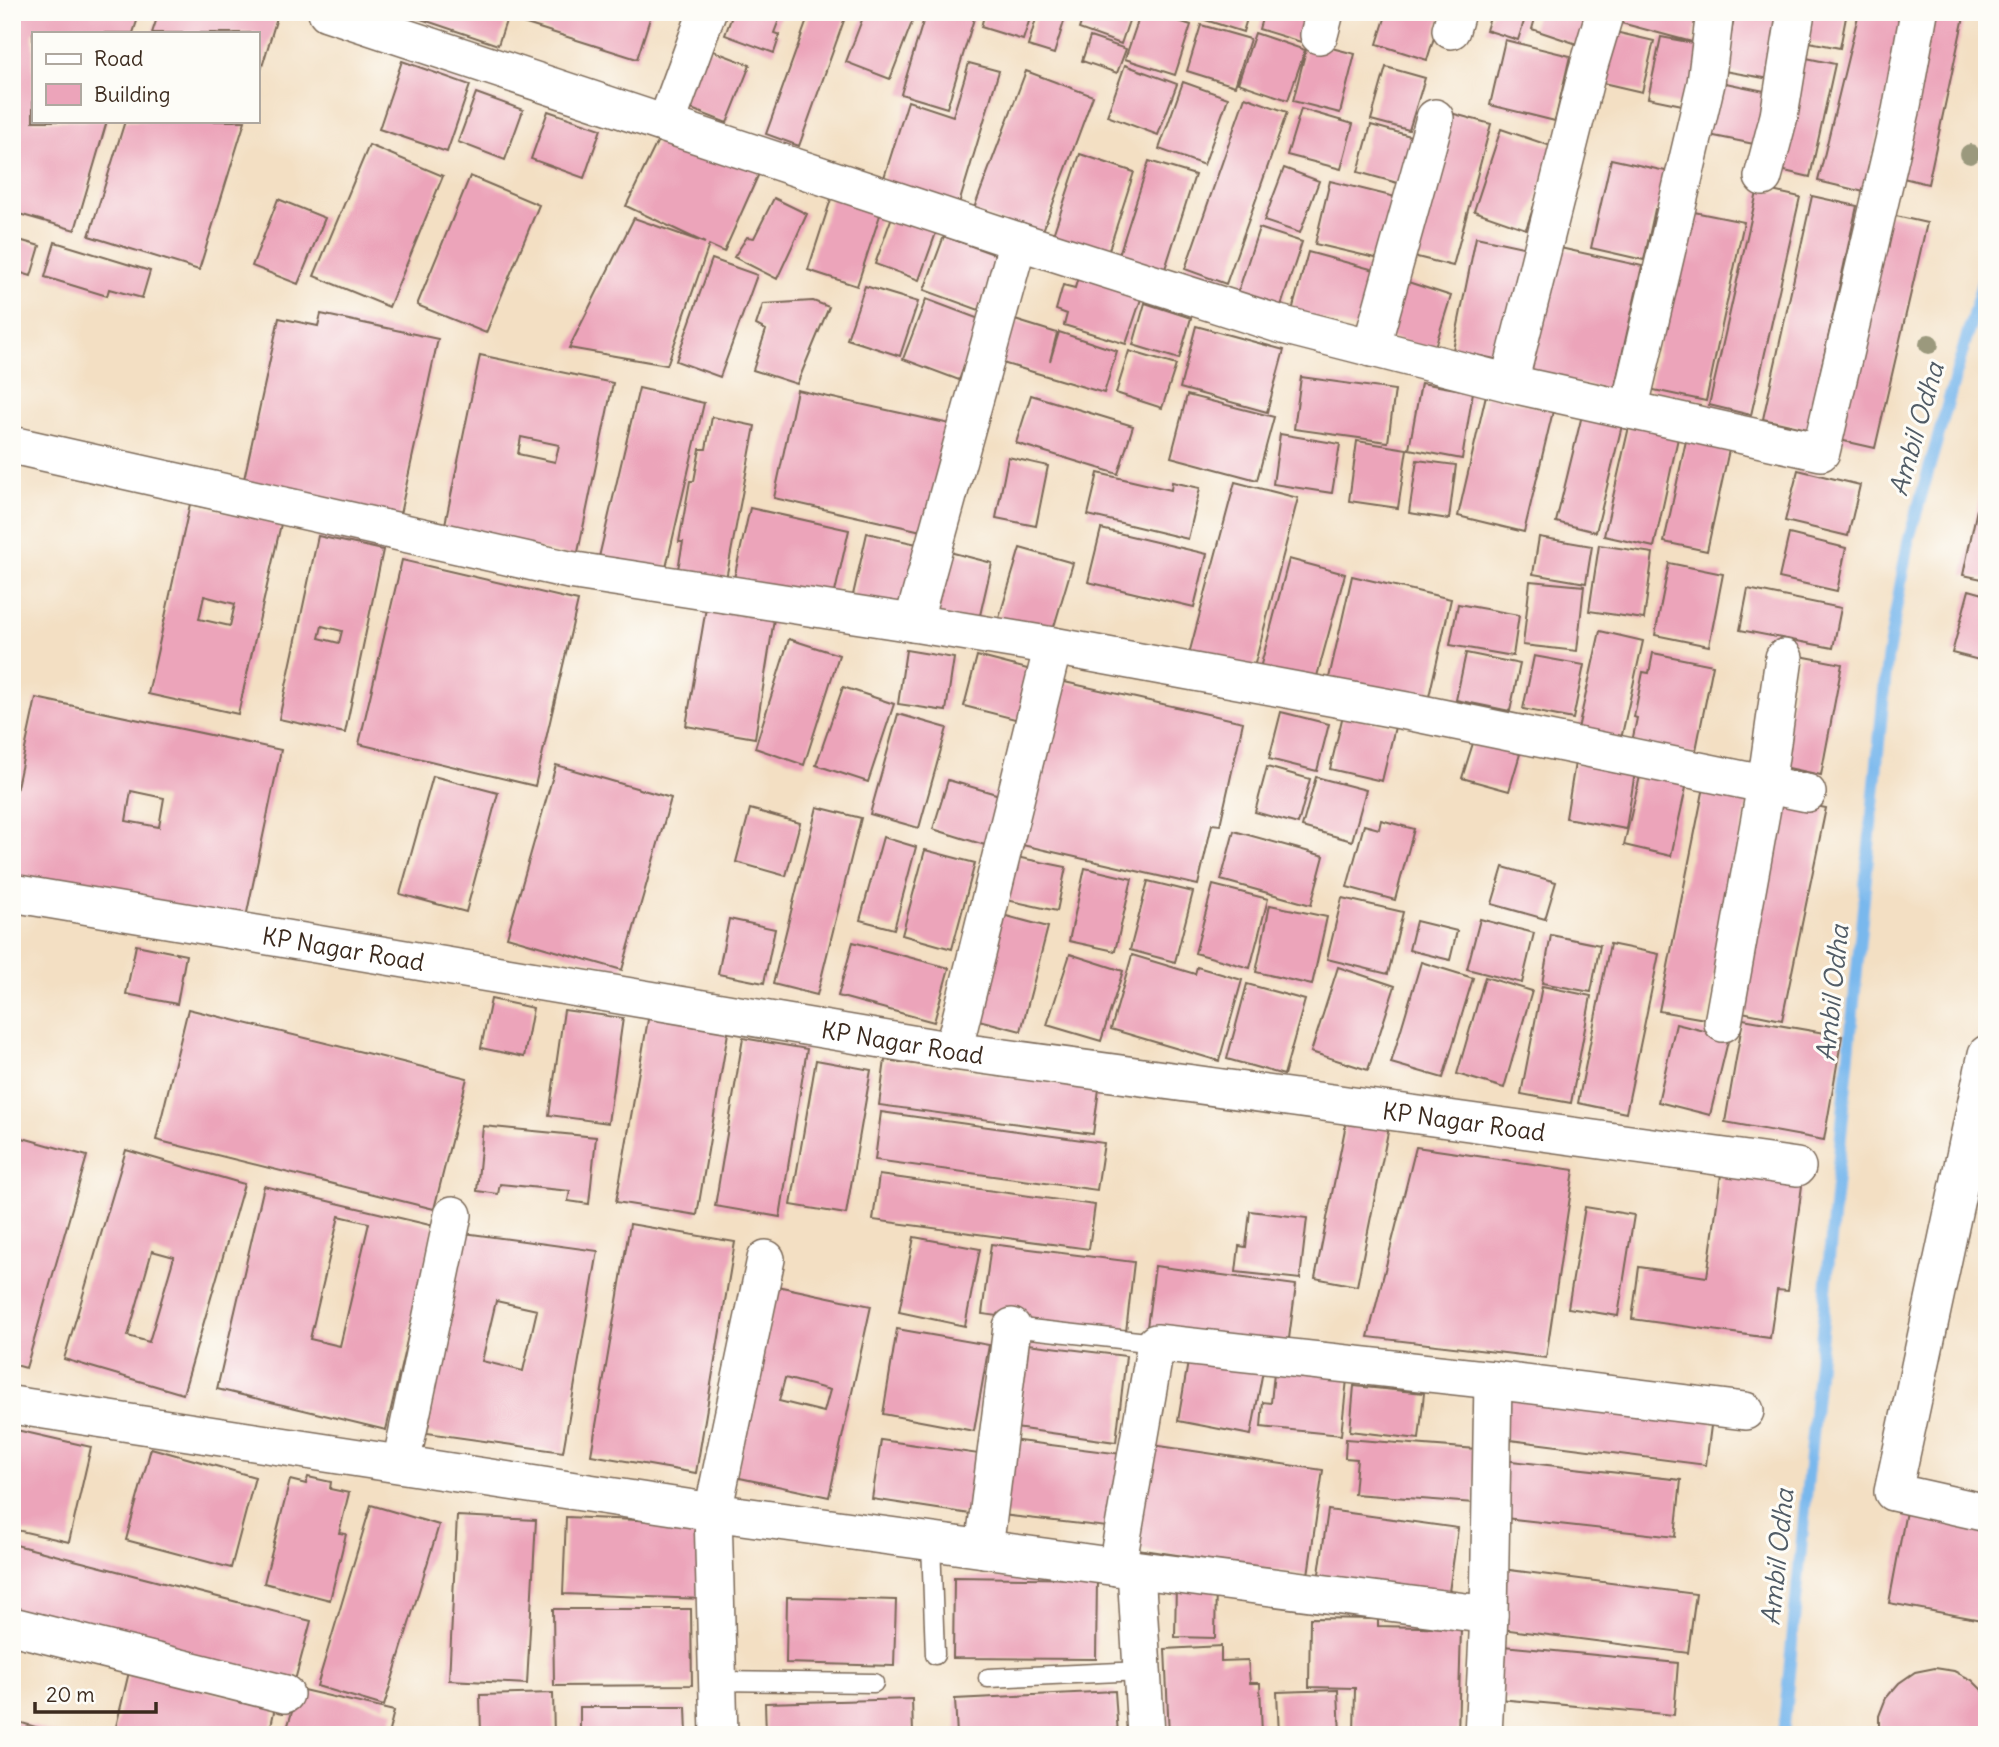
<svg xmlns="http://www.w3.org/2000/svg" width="1999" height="1747" viewBox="0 0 1999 1747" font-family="Delius,sans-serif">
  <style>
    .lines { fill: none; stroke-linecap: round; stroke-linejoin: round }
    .stream { stroke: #79b8ed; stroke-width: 12 }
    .building { fill: #eca4ba; fill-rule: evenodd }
    .lane-casing { stroke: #7b6958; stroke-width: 21 }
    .street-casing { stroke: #7b6958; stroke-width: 40 }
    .lane { stroke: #fff; stroke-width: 18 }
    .street { stroke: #fff; stroke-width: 37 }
    .tree { fill: #9b997d }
    .labels { text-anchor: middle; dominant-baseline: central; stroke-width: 6; stroke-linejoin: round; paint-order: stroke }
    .street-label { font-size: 24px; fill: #3b2a1e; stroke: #fdfcf7 }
    .water-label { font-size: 26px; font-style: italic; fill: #515c66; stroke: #fdfcf7 }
  </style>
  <rect width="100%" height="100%" fill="#fdfcf7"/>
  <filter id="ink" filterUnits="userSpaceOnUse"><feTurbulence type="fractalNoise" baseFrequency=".0143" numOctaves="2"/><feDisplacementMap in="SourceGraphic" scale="14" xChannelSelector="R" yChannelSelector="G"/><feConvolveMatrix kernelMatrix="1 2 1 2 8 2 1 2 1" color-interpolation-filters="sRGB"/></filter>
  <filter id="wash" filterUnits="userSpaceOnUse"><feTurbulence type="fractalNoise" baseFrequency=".00686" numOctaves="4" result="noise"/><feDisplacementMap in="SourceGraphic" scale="28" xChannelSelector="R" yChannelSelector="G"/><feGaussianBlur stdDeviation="1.57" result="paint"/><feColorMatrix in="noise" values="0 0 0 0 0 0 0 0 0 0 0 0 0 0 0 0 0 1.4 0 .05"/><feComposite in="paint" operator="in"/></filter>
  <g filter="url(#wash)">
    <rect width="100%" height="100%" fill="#f3dfc3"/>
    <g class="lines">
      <path class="stream" d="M1783,1735L1887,660L1908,542L1987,266"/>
    </g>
    <g id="blocks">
      <path class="building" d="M21,12H140L133,33H33V121H107L75,230L12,212V43Z
        M159,12H274L278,14L258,80L257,33H152Z
        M400,12H509L498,45Z
        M523,12H652L637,59L520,22Z
        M724,12H782L774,33L780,35L774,53L725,35L732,16Z
        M810,12H847L799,146L766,134Z
        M865,12H916L890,79L846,62Z
        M926,12L934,14L935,12H976L947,108L901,94Z
        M985,12H1032L1023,40L981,27Z
        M1038,12H1067L1054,54L1028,46Z
        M1085,12H1132L1121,44L1079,29Z
        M1141,12H1151L1191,25L1175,75L1125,59Z
        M1198,12H1249L1243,32L1196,17Z
        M1264,12H1310L1301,42L1259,29Z
        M1387,12H1442L1427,60L1377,44Z
        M1492,12H1527L1518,40L1486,30Z
        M1537,12H1597L1586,47L1532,29Z
        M1612,12H1700L1692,42L1610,20Z
        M1735,12H1783L1770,79L1724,71Z
        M1804,12H1847L1840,48L1799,40Z
        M1859,12H1907L1864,192L1818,181Z
        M1934,12H1965L1928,184L1899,177Z
        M1201,25L1250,39L1235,86L1187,71Z
        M1615,32L1654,41L1642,92L1603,83Z
        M1255,33L1305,50L1288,100L1238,83Z
        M1090,37L1126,49L1117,73L1082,61Z
        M1661,37L1704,45L1692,107L1648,98Z
        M1505,40L1570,56L1555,121L1490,105Z
        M1308,42L1355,54L1340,113L1293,101Z
        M703,47L750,65L727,123L681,105Z
        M1797,56L1835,64L1810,177L1772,168Z
        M402,61L470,85L447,152L379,129Z
        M969,63L999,71L958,207L882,184L908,101L953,116Z
        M1125,65L1177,84L1158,135L1107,116Z
        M1386,67L1425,78L1409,130L1371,120Z
        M1026,71L1093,96L1041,236L973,211Z
        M1716,81L1774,93L1764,146L1699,133Z
        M1183,82L1228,98L1204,165L1159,149Z
        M476,93L523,110L505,160L458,142Z
        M1245,97L1287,112L1226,284L1185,269Z
        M1301,109L1353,124L1341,169L1287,155Z
        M548,111L601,129L584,178L531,159Z
        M1447,112L1491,124L1453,266L1409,255Z
        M125,121H245L199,270L89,236Z
        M1371,125L1414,137L1401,184L1358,172Z
        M1501,129L1554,147L1526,229L1474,211Z
        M661,134L761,169L724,252L709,245L667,365L569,348L634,218L705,243L626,206Z
        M369,145L443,176L389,307L314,276Z
        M1080,154L1134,172L1107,256L1052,238Z
        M1611,159L1670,172L1662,210L1655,209L1644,260L1591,248Z
        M1149,161L1195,175L1164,272L1118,258Z
        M1284,168L1319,181L1300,233L1264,221Z
        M470,176L539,205L486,333L417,305Z
        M1330,181L1399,198L1384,260L1315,244Z
        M1758,188L1800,197L1751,415L1709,405Z
        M832,196L881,212L857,286L808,270Z
        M1812,196L1857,206L1808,429L1763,419Z
        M774,198L807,214L777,279L734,257L747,237L754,238Z
        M278,199L325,218L298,284L252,266Z
        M1689,211L1744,222L1706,401L1649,389Z
        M893,214L937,230L919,280L875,264Z
        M1887,214L1927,223L1875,448L1835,439Z
        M1259,228L1302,242L1281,306L1238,292Z
        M944,236L999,256L979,310L924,290Z
        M1476,237L1532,249L1509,362L1453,350Z
        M12,238L40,246L31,276L12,270Z
        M55,242L150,271L142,298L109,289L107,296L45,277Z
        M1551,246L1642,266L1614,391L1522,371Z
        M1308,252L1378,271L1362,330L1292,311Z
        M712,259L757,275L720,377L676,361Z
        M1080,270L1144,290L1126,344L1064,325L1067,314L1056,310L1063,285L1075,288Z
        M1405,281L1451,296L1434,350L1387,336Z
        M865,286L918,302L900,356L847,339Z
        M926,299L982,320L959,380L903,359Z
        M813,301L829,307L797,384L753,370L766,330L756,325L763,304Z
        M1145,303L1191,318L1179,359L1133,345Z
        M321,314L438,339L397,528L241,493L279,318L318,326Z
        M1002,316L1057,333L1050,361L1059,332L1117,351L1104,393L989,359Z
        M1196,326L1284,350L1267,412L1180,388Z
        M1129,351L1176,365L1162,408L1116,393Z
        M480,355L613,383L577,557L444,529ZM521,437L559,445L555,462L518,454Z
        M1301,377L1395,390L1388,442L1294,429Z
        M1421,383L1473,392L1462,459L1409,449Z
        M639,388L704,403L665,572L599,557Z
        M797,390L950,424L926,532L774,498Z
        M1031,395L1133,426L1118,474L1016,443Z
        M1187,395L1274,417L1257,480L1171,457Z
        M1486,395L1553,411L1524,532L1458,516Z
        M1584,407L1624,417L1596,532L1556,522Z
        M712,417L755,426L726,579L678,569L683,542H679L690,481H694L700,449H706Z
        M1631,418L1680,429L1654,547L1604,536Z
        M1689,427L1732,436L1707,551L1664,542Z
        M1280,434L1340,444L1332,493L1273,484Z
        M1357,441L1407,449L1398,508L1349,501Z
        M1008,457L1048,466L1036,526L996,518Z
        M1417,460L1456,465L1449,519L1409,513Z
        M1986,467H1987V580L1963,575Z
        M1798,470L1860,485L1848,536L1785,521Z
        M1098,473L1171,490L1172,482L1200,488L1188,539L1088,515Z
        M1235,482L1298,498L1253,671L1189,654Z
        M190,504L281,524L238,714L148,694ZM204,596L235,604L230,626L199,619Z
        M750,508L849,530L833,601L734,578Z
        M1101,529L1207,554L1194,607L1088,582Z
        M867,533L926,546L910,617L851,604Z
        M1789,534L1846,548L1837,591L1779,578Z
        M318,536L383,550L345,733L279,719ZM322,626L342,631L339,643L319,638Z
        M1539,537L1592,546L1586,583L1533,574Z
        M1599,545L1653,553L1644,619L1589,611Z
        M1020,548L1073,563L1050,640L997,625Z
        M938,549L992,563L978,624L923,611Z
        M1289,559L1345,574L1314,687L1259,672Z
        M402,560L578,601L535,786L359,744Z
        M1669,563L1723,574L1709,646L1655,635Z
        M1352,576L1451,599L1428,701L1329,678Z
        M1530,581L1584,586L1577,651L1523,645Z
        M1748,589L1841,608L1833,648L1740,630Z
        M1969,590L1987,595V662L1952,653Z
        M1458,604L1519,615L1513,656L1450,645Z
        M706,608L774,619L755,738L686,726Z
        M1600,631L1643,641L1621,739L1578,729Z
        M789,639L839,655L804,765L755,748Z
        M906,650L954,658L946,711L898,704Z
        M1466,653L1520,664L1510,711L1456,700Z
        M1653,653L1713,665L1695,755L1632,742L1637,718L1634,717L1643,672L1649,673Z
        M977,656L1039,672L1027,722L964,706Z
        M1534,656L1584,665L1573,719L1523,709Z
        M1800,656L1842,664L1821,775L1779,766Z
        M1060,681L1243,722L1220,825L1212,824L1198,885L1018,844Z
        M843,687L894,704L868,782L816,765Z
        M36,698L281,750L244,927L12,878V810ZM131,791L164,798L159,827L126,821Z
        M1281,712L1329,724L1317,771L1269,759Z
        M898,714L947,728L919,828L870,814Z
        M1343,715L1395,727L1382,781L1330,769Z
        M1474,740L1520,754L1509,791L1462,778Z
        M1575,763L1635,772L1626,829L1566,818Z
        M556,765L671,798L622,970L507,937Z
        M1267,767L1310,779L1298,824L1255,812Z
        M1641,772L1687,783L1671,856L1624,845Z
        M433,776L498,793L466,912L400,894Z
        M1316,777L1366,790L1352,841L1302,827Z
        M1706,777L1751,785L1705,1019L1659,1011Z
        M948,780L1003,796L988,846L933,829Z
        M1781,799L1826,808L1782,1020L1737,1011Z
        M817,807L861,818L817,995L773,984Z
        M750,809L800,823L786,876L736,862Z
        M1381,820L1414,829L1395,900L1347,887L1364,825L1379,829Z
        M1234,831L1324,856L1311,905L1221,880Z
        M883,837L916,847L894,929L860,920Z
        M925,850L975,863L952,949L902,935Z
        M1011,856L1066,867L1057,911L1002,899Z
        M1503,867L1556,882L1545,919L1492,904Z
        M1085,868L1132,879L1115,951L1069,941Z
        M1148,881L1193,892L1175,962L1130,950Z
        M1213,885L1268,899L1250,968L1195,953Z
        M1342,898L1403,912L1388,974L1327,959Z
        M1270,905L1327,917L1312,985L1256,972Z
        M999,914L1048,927L1021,1031L971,1018Z
        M729,919L775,929L764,983L718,974Z
        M1480,919L1534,933L1522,983L1467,969Z
        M1416,921L1457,931L1450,960L1409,950Z
        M1551,935L1600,945L1591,992L1542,983Z
        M853,942L949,968L934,1022L838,996Z
        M1610,944L1659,954L1626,1113L1578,1103Z
        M136,945L186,955L177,1004L126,994Z
        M1070,954L1123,971L1101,1041L1047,1025Z
        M1132,955L1195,974L1197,967L1242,980L1219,1061L1111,1029Z
        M1421,962L1473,978L1443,1078L1391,1063Z
        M1338,967L1395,986L1368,1070L1311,1052Z
        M1485,977L1532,991L1504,1088L1457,1074Z
        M1247,984L1305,1000L1284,1075L1227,1059Z
        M1542,986L1591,996L1571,1103L1521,1094Z
        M491,999L533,1008L524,1057L481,1048Z
        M650,1008L730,1021L697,1215L616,1202Z
        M188,1009L467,1078L434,1209L156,1140Z
        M564,1010L623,1018L608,1123L549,1115Z
        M1743,1019L1842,1036L1824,1140L1725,1122Z
        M1676,1024L1729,1037L1710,1115L1658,1102Z
        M743,1038L807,1049L780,1217L715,1206Z
        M816,1060L871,1070L846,1214L791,1205Z
        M885,1060L1099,1089L1093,1134L879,1105Z
        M881,1112L1104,1143L1097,1190L875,1160Z
        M1347,1119L1389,1127L1357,1286L1315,1278Z
        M483,1126L596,1137L589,1204L568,1201L570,1191L500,1184L498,1194L477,1191Z
        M12,1135L87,1156L26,1368L12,1364Z
        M1416,1147L1574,1170L1546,1358L1368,1337Z
        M126,1150L244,1184L183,1394L64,1359ZM152,1251L174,1257L149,1342L128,1336Z
        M1722,1167L1803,1178L1788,1291L1777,1290L1770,1338L1632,1319L1639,1267L1707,1277Z
        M879,1175L1095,1205L1089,1249L873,1220Z
        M264,1186L434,1226L386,1430L217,1389ZM339,1216L369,1223L340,1346L310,1339Z
        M1585,1207L1634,1215L1618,1316L1568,1308Z
        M1250,1211L1307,1218L1300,1279L1236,1272L1239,1246L1246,1247Z
        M630,1224L735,1242L696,1473L591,1455Z
        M464,1233L598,1251L563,1452L427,1433ZM496,1301L537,1310L523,1371L482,1361Z
        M914,1237L980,1249L965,1326L899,1312Z
        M991,1244L1134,1262L1126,1332L982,1314Z
        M1155,1266L1296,1285L1288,1346L1147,1327Z
        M777,1286L871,1306L829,1497L735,1477ZM785,1378L830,1390L824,1412L779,1401Z
        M897,1329L989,1345L974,1431L883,1414Z
        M1019,1343L1126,1356L1116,1442L1008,1427Z
        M1189,1356L1264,1365L1251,1435L1178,1421Z
        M1275,1362L1348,1370L1341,1435L1261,1427L1263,1402L1271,1403Z
        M1354,1386L1424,1393L1419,1439L1350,1431Z
        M1502,1393L1712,1418L1706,1465L1502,1439Z
        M12,1429L91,1447L69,1542L12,1529Z
        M1346,1439L1477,1449L1474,1503L1354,1494L1357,1459L1345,1458Z
        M881,1440L986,1455L977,1515L872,1499Z
        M1011,1440L1130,1455L1116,1528L1002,1515Z
        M1146,1444L1323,1470L1308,1575L1131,1548Z
        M151,1448L255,1477L231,1568L126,1540Z
        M1502,1460L1681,1480L1675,1537L1496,1517Z
        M308,1477L331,1482L330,1489L349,1493L339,1533L346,1534L330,1600L264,1583L290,1480L306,1484Z
        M371,1505L439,1525L384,1706L317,1686Z
        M1907,1506L1987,1521V1621L1889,1603Z
        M1328,1510L1458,1528L1447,1606L1317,1588Z
        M457,1516L536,1520L527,1684L449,1680Z
        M566,1517L707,1523L704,1599L563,1594Z
        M12,1544L311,1621L294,1684L12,1611Z
        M1502,1569L1696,1594L1688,1653L1494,1628Z
        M954,1577L1097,1579L1096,1659L953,1658Z
        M1176,1584L1216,1585L1215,1638L1175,1637Z
        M787,1597L896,1600L894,1666L786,1663Z
        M553,1609H691L692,1685L554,1686Z
        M1310,1618L1378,1619V1626L1461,1628L1458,1735H1354L1355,1688L1309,1687Z
        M1492,1645L1678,1663L1674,1715L1488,1698Z
        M1221,1646V1661L1248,1660L1250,1683H1260L1262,1735H1169L1165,1649Z
        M1935,1668L1954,1671L1972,1680L1986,1694L1987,1735H1879V1716L1886,1698L1899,1683L1915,1672Z
        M129,1672L275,1707L269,1735H114Z
        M299,1689L394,1711L388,1735H285Z
        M1338,1690L1340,1735H1279L1277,1692Z
        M1115,1691L1118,1735H957L955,1699Z
        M553,1693L554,1735H481L480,1695Z
        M912,1699L913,1735H766L765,1703Z
        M580,1707H686L687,1735H580Z
        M12,1720L59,1734V1735H12Z"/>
    </g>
  </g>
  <g filter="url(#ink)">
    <use href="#blocks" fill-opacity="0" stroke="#7b6958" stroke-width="2"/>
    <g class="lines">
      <defs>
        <path id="lane" d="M1012,1327L1156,1343
          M931,1542L935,1655
          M988,1678L1142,1671
          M718,1681L874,1683"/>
        <g id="street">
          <path d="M327,12L1018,241L1279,324L1521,386L1821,452L1901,111L1919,12"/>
          <path d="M1451,30L1456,12"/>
          <path d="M1319,35L1325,12"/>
          <path d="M666,124L707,12"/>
          <path d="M1763,177L1779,116L1796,12"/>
          <path d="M1371,348L1435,118"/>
          <path d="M1509,383L1587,72L1605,12"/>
          <path d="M1629,410L1706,83L1715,12"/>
          <path d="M12,445L569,570L913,623L1053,646L1412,712L1807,793"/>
          <path d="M913,623L1018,241"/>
          <path id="s1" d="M12,893L953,1051L1797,1167"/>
          <path d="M1723,1023L1766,785L1784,658"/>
          <path d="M953,1051L1053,646"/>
          <path d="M1987,1054L1893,1492L1987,1513"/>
          <path d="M12,1405L713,1512L1117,1567L1489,1615"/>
          <path d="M401,1464L453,1215"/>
          <path d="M984,1549L1012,1327"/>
          <path d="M1117,1567L1156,1343L1493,1380L1745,1411"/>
          <path d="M1136,1570L1146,1735"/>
          <path d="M12,1626L285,1694"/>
          <path d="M719,1735L713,1512L766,1259"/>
          <path d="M1483,1735L1489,1615L1493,1380"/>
        </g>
      </defs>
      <use href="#lane" class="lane-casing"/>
      <use href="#street" class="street-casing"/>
      <use href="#lane" class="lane"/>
      <use href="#street" class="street"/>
    </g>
    <g class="tree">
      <circle cx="1970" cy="154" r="10"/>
      <circle cx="1929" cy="344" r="10"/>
    </g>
  </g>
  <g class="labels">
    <g class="street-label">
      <text stroke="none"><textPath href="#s1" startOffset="336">KP Nagar Road</textPath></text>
      <text stroke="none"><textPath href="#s1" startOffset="903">KP Nagar Road</textPath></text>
      <text stroke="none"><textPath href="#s1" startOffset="1470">KP Nagar Road</textPath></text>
    </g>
    <g class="water-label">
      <text transform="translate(1916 429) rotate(-74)">Ambil Odha</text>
      <text transform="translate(1832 993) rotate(-84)">Ambil Odha</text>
      <text transform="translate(1777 1557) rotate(-84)">Ambil Odha</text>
    </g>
  </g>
  <rect width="1999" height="1747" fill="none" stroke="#fdfcf7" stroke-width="42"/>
  <rect x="32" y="32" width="228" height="91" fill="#fdfcf7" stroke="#afa8a0" stroke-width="2"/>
  <rect x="46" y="54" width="35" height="10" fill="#ffffff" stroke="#afa8a0" stroke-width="2"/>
  <text x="94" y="66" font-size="21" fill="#3b2a1e">Road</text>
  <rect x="46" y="84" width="35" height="21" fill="#eca4ba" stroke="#afa8a0" stroke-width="2"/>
  <text x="94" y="102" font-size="21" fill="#3b2a1e">Building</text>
  <path d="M35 1702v10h121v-10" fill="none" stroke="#3b2a1e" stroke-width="3.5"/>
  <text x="46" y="1702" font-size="21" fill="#3b2a1e" stroke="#fdfcf7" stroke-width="5" paint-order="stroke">20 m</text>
</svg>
